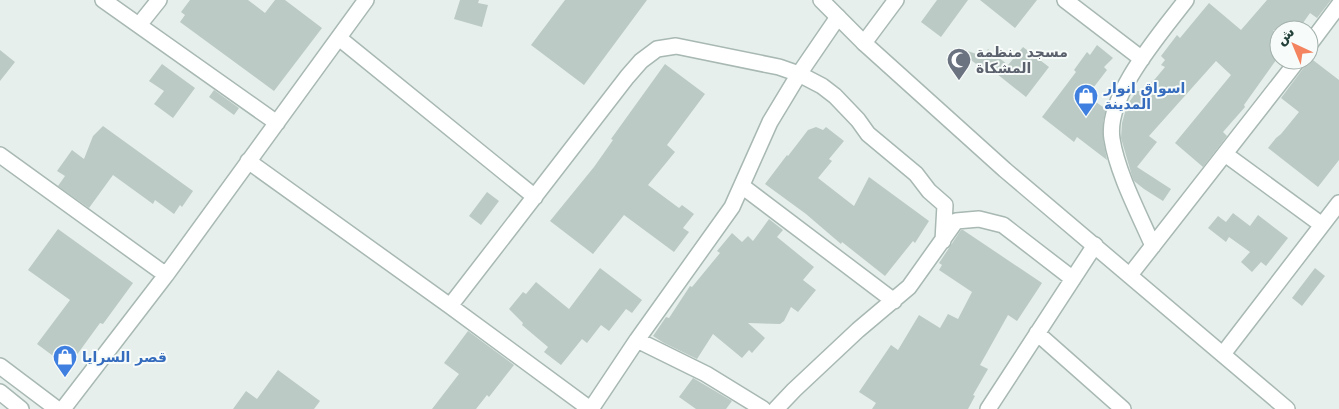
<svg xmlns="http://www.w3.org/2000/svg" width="1339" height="409" viewBox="0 0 1339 409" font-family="'DejaVu Sans',Cairo,sans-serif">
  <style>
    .building { fill: #bbcac4 }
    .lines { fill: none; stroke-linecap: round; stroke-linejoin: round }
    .minor-casing { stroke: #a8b8b2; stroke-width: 18 }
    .tertiary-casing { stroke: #a8b8b2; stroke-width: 18 }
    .minor { stroke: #fff; stroke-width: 15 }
    .tertiary { stroke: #fff; stroke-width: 15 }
    .labels { text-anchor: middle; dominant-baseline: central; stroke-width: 4; stroke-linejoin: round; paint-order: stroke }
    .worship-label { font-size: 14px; font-weight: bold; fill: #5b616d; stroke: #f7fbf9; text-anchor: start }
    .shop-label { font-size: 14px; font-weight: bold; fill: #366cbe; stroke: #f7fbf9; text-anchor: start }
  </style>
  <rect width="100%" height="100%" fill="#e6efeb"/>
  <path class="building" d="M190,0H248L265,13L275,0H285L322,28L274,91L180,22L185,15L181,12Z
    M460,0H479L478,3L488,5L482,27L454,19Z
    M565,0H647L584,85L531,45Z
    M937,0H968L941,37L921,22Z
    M980,0H1037L1015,28Z
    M1267,0H1331L1317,18L1310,13L1298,30H1273L1279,35V56L1244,105L1245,107L1223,132L1227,136L1203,167L1175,143L1231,75L1216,61L1149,136L1157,142L1137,167L1171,189L1163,201L1144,189L1134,181L1132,176L1121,138L1122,123L1127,105L1137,91H1141L1155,79L1165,67L1161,65L1165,60L1161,56L1177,35L1180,38L1209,3L1241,30Z
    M1097,45L1113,58L1104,67L1107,70L1087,96L1106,109L1103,122V139L1107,160L1077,137L1074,142L1042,117L1076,72L1074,70L1087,52L1090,55Z
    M1023,47L1049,67L1026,97L992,70L989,74L957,49L958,48L983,56L988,49L1008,65Z
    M0,50L15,62L0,81Z
    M1309,57L1339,80V160L1318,187L1268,148L1276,138L1281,134L1299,112L1281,98L1305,66Z
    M162,64L195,88L173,118L154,104L164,91L149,81Z
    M665,64L705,94L667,145L675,152L648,185L679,208L682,205L694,214L683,228L689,232L674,252L624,215L593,254L550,221L594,167L613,140L611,139Z
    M214,90L239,108L234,115L209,97Z
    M103,126L193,191L182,207L180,205L174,214L155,200L153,204L113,175L89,208L58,186L65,176L57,171L72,150L84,159L93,136Z
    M816,127L823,130L826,127L844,141L829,159L832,161L818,178L854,206L869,177L929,221L915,243L913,241L885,276L842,242L841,244L806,214L765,184L787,155L788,156L808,130Z
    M487,192L499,201L481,225L469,216Z
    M1233,213L1250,226L1258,215L1288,238L1266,266L1261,262L1252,272L1241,262L1250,252L1229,237L1226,242L1208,228L1218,216L1226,222Z
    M769,219L783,230L777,237L814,267L803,280L816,290L798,312L791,307L784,321L780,324L748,323L765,338L752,353L749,350L742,358L713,334L697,359L664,343L653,336L666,317L669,318L690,286L692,287L720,253L717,251L732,233L742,242L748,236L753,241Z
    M58,229L133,283L103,324L100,323L68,367L37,344L70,300L28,270Z
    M961,230H963L1042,283L1017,321L1008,315L980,365L988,369L973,395L975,396L968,409H872L876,403L859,392L891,345L898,350L919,315L940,328L948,314L958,319L972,292L939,270L942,265L939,263Z
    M600,268L642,300L632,313L626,309L609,331L601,325L587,343L582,339L561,365L544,352L548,347L522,325L523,323L509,309L523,292L526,294L536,282L569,309Z
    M1315,268L1325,276L1302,306L1292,298Z
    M468,331L514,365L489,397L487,395L476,409H432L459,374L444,363Z
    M278,370L320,401L314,409H233L246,391L257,399Z
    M693,378L732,401L726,409H696L679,397Z"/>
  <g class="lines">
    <defs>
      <path id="minor" d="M103,0L277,123
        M1065,0L1142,59
        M139,25L159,0
        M339,38L535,197
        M864,43L896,0
        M1309,45L1339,5
        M1225,154L1322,225
        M0,155L166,275
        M248,161L450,306L590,409
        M742,186L894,301
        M1153,246C1139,214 1117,172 1112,139C1105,96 1161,33 1186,0
        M1130,275L1298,60
        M450,306L627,77L641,61L657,49L676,46L779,67L799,74L822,86L835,96L858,120L868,134L916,174L929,191L945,205L943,241
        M1037,333L1123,409
        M637,340L706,374L763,409
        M1223,354L1339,203
        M63,409L166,275L366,0
        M591,409L637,340L732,207L770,122L799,74L838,17
        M776,409L794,390L858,330L909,287L956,221L979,219L1003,225L1073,279
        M988,409L1095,245"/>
      <path id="tertiary" d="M821,0L864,43L1005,170L1287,409
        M0,366L57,409
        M0,392L21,409"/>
    </defs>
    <use href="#minor" class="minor-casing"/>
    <use href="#tertiary" class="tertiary-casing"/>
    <use href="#minor" class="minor"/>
    <use href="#tertiary" class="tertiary"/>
  </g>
  <defs>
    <symbol id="mosque-pin" viewBox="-11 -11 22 30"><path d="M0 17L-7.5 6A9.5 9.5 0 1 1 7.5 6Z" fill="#6b7280" stroke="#f7fbf9"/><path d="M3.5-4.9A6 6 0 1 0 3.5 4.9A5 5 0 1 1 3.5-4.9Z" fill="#fff"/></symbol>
    <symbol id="shop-pin" viewBox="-11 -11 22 30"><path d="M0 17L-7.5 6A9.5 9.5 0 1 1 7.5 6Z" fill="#3f7fe0" stroke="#f7fbf9"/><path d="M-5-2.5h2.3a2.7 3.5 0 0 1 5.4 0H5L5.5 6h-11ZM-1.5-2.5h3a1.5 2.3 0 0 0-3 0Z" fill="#fff"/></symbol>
  </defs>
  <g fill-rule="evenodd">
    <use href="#mosque-pin" x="945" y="46" width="28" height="38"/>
    <use href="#shop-pin" x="1072" y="82" width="28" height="38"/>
    <use href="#shop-pin" x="51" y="343" width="28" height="38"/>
  </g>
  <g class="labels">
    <g class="worship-label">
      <text x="976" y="52">مسجد منظمة<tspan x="976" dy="16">المشكاة</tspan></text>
    </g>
    <g class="shop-label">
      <text x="1104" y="88">اسواق انوار<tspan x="1104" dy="16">المدينة</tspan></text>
      <text x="82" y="357">قصر السرايا</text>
    </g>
  </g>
  <g transform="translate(1294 45) rotate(316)"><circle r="24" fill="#f7fbf9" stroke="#a3b1ad"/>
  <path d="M0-4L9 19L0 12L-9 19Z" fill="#f4845f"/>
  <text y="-8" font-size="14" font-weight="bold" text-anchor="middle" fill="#24423a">ش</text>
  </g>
</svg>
